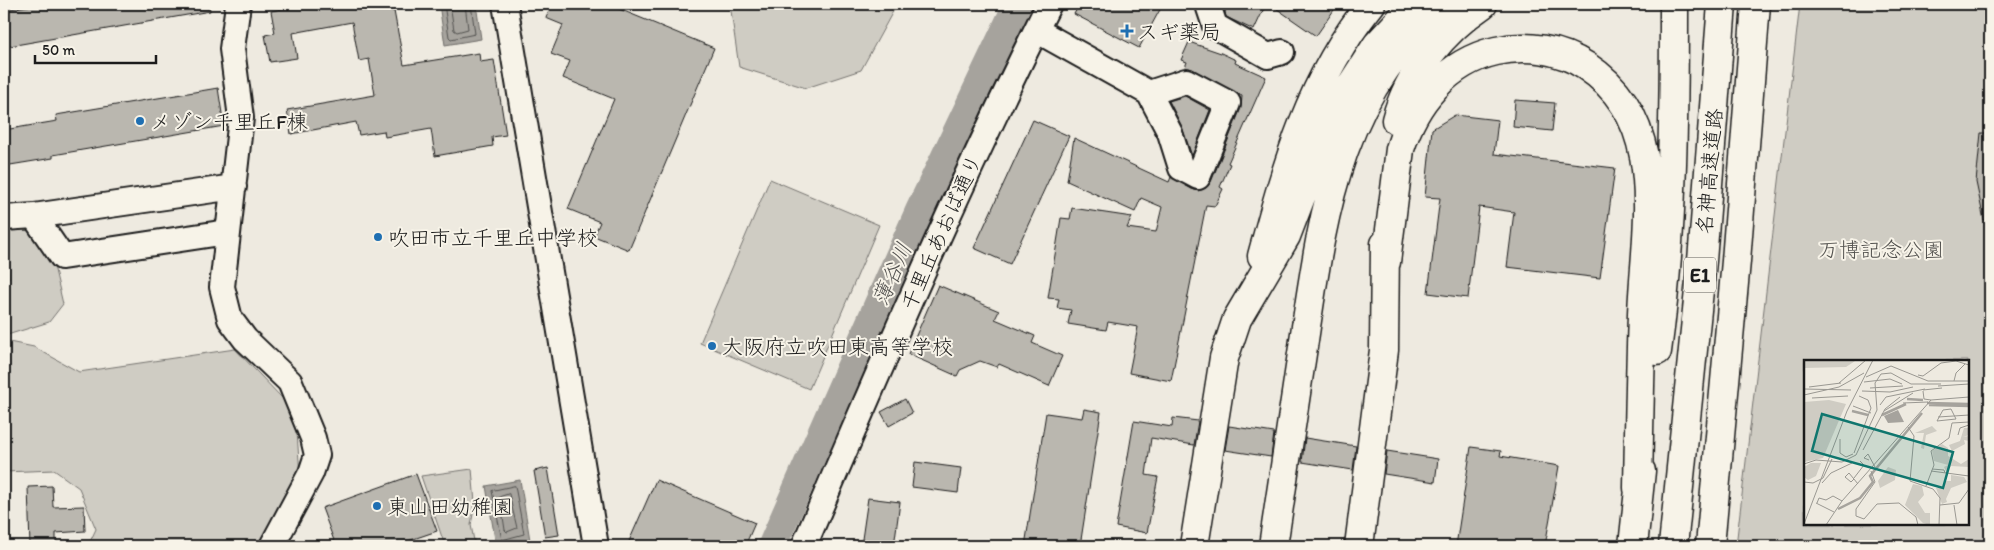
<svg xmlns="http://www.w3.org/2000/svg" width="1994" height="550" viewBox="0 0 1994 550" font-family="Itim,'Klee One',sans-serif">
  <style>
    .green { fill: #cfccc3; stroke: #767470; fill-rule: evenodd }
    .water { fill: #a6a39d; stroke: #6f6d69 }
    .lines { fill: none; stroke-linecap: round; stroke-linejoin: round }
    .shore { stroke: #535250; stroke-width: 1 }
    .river { stroke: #a6a39d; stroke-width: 29 }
    .building { fill: #bab7af; stroke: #1c1c1c }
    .minor-casing { stroke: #1c1c1c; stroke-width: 28 }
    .highway-casing { stroke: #1c1c1c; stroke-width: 31 }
    .minor { stroke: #f7f3e8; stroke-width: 24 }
    .highway { stroke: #f7f3e8; stroke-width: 28 }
    .poi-dot { fill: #1f6fb2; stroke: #f7f3e8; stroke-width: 2 }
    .labels { text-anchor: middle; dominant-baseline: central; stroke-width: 4; stroke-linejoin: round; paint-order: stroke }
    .shield { fill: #f7f3e8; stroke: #5e5c59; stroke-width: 1 }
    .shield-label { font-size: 20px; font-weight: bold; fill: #1c1c1c }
    .poi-label { font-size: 21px; fill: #1c1c1c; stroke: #f7f3e8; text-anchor: start }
    .street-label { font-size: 21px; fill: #1c1c1c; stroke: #f7f3e8 }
    .park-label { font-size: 21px; fill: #52514e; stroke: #f7f3e8 }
    .water-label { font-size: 22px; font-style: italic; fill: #535250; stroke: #f7f3e8 }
    .inset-river { fill: none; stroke: #a6a39d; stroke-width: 2.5 }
    .inset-road { fill: none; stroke: #9a9892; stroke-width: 1 }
    .view { fill: #0f766e; fill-opacity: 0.15; stroke: #0f766e; stroke-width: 2.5 }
    .inset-edge { fill: none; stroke: #1c1c1c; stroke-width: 2.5 }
  </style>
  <rect width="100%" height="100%" fill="#eeeae0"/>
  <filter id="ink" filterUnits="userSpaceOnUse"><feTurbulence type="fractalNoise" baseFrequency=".02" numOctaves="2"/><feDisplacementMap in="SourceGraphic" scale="10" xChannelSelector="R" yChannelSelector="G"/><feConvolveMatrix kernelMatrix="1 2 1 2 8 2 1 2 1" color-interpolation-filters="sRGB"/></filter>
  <g filter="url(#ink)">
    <path class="green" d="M730,4H897L861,70L806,88L739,67Z
      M1800,4H1990V546H1736ZM1805,361H1968V524H1805Z
      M770,179L879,225L809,389L700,343Z
      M19,225L35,231L50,249L63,304L49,322L4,336V279L9,278L4,226Z
      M4,341L34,347L79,372L235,349L284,400L297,432L300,476L256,546H88L96,529L79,488L54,470L4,472Z
      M472,469L475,503L471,525L475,546H442L444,543L421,476Z"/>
    <path class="water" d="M439,4H476L481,39L445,45Z
      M520,480L530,540L496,545L486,486Z"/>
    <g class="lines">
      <path class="shore" d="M444,4L449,37L451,39L475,34L471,4
        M450,4L454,30L457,32L468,29L465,4
        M515,486L524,534L502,540L492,491Z
        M509,494L517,528L507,532L505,530L500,497Z"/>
      <path class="river" d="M772,546L919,212L1018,4"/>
    </g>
    <path class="building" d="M40,4H209L210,11L4,47V10Z
      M310,4H391L392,11H394L404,65L479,53L480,62L494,60L506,135L492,137L493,146L435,156L431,129L385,137L384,131L359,135L356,122L291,134L287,110L375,95L369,59L359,61L352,22L293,33L297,58L270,62L265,35L275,33L271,11Z
      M552,4H607L714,48L629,250L594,236L600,222L568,209L614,99L563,78L570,61L551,54L563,25L546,18Z
      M1080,4H1163L1139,48L1074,14Z
      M1228,4H1266L1254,30L1226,17L1225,12Z
      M1270,4H1338L1316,36Z
      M1189,42L1221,53L1236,60L1235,63L1266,77L1228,163L1230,164L1220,187L1223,189L1215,206L1206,205L1171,381L1129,373L1138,327L1108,322L1106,330L1068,324L1071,310L1057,308L1059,299L1048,298L1061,218L1070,219L1072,208L1132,217L1127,228L1156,232L1162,207L1141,198L1135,212L1067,181L1074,138L1169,182L1171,177L1192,189L1198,191L1206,188L1211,182L1241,108L1242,96L1192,69L1185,67L1187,62L1181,60Z
      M218,88L224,126L53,155V158L4,166V130L57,121L56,115Z
      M1185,96L1210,110L1192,156L1182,127L1169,101Z
      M1515,100L1555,103L1552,131L1513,127Z
      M1455,115L1498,120L1494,154L1615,168L1600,278L1507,267L1514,212L1479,207L1468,298L1428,293L1440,198L1425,197L1432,129Z
      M1033,120L1069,136L1010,264L974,248Z
      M1981,133H1990V220H1984L1976,182Z
      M938,285L999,311L995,319L1035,336L1032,343L1062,356L1049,386L999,364L997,367L980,361L960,370L957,376L908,354Z
      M905,399L912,413L889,426L881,412Z
      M1084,409L1101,412L1080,546H1025L1046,413L1082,418Z
      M1173,418L1198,421L1194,445L1151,438L1146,475L1158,477L1147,533L1116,527L1134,421L1172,427Z
      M1229,426L1274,433L1271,457L1225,450Z
      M1305,438L1356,446L1353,470L1302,462Z
      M1471,447L1501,451L1500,456L1559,466L1545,546H1456Z
      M1387,451L1438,459L1435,482L1384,474Z
      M915,462L961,468L958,493L912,487Z
      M548,468L559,535L545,537L534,471Z
      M416,474L437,531L393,546H336L322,508Z
      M656,480L755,523L745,546H627Z
      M52,486L53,507L84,506L85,531L56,533V546H30L28,487Z
      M868,498L900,502L894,546H861Z"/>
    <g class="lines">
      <defs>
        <path id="minor" d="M238,4L232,49L241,118L222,287L230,319L245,339L290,382L313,438L317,455L311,473L272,546
          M505,4L596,546
          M1211,4L1209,8L1215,26L1268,56L1282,52
          M1036,30L1149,93L1170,133L1181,168L1198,177L1228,103L1186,81L1149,93
          M34,216L62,257L227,232
          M4,218L34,216L234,187
          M804,546C882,363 960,182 1049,4"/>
        <path id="highway" d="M1396,120C1408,73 1444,30 1483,4
          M1262,256C1287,164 1310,79 1371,4
          M1386,262L1400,149C1414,103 1447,62 1496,51C1526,44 1560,49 1586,66C1671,121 1645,229 1642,314C1640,372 1639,430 1638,488
          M1657,351C1673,236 1674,120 1674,4
          M1194,546L1224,358L1237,319L1286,236L1328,126L1339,104L1377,45L1415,4
          M1273,546C1283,480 1293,414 1303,347C1322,220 1337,88 1447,4
          M1359,546L1384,350L1385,244
          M1633,546L1641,471
          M1673,546L1702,261L1722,4
          M1710,546L1736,261L1756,4"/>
      </defs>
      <use href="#minor" class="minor-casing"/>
      <use href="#highway" class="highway-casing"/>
      <use href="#minor" class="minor"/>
      <use href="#highway" class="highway"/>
    </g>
  </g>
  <g class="poi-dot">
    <path d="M1124.5 23.5h5v5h5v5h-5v5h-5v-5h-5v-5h5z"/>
    <circle cx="140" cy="121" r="5"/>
    <circle cx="378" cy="237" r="5"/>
    <circle cx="712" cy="346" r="5"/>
    <circle cx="377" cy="506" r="5"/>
  </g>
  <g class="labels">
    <rect class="shield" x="1684" y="257.5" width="32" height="35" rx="4"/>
    <g class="shield-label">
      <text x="1700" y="275">E1</text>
    </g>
    <g class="poi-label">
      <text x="1137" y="31">スギ薬局</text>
      <text x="150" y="121">メゾン千里丘F棟</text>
      <text x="388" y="237">吹田市立千里丘中学校</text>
      <text x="722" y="346">大阪府立吹田東高等学校</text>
      <text x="387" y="506">東山田幼稚園</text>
    </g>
    <g class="street-label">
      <text transform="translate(1709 171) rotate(-85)">名神高速道路</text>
      <text transform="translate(941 232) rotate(-66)">千里丘あおば通り</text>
    </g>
    <g class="park-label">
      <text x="1881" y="249">万博記念公園</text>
    </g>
    <g class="water-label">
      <text transform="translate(892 274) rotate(-66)">薄谷川</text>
    </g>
  </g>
  <g transform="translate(1804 360)">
    <rect width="165" height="165" fill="#eeeae0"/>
    <path d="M0,0H51V1L42,7L0,8ZM25,40L42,44L19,98L0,102V42ZM128,66L133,71L122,75L120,89L117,88L120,73H111ZM160,68H165V75L159,77L165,76V81L160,80L161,84L148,91L145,85L156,81ZM138,84L144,88V96L157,104L165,99V107L147,106L143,113L140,107L144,105L130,101L128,91ZM7,103H17L12,116L4,120L0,117V107ZM84,107L92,110L91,120L76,128L74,121ZM147,115L160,117L163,122L147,128L142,139L143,142L138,144L132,128H140L141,121H147ZM109,124L118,126L120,135L114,142L121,153H126V165L119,163L101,145Z" fill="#cfccc3"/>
    <path d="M94,50L100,62L84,63L80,56Z" fill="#a6a39d"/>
    <path class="inset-river" d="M103,39L119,40M123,43L165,44M125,45L165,46M48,51L64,55M78,55L102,44M34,149L56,138L69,122L66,116L118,53"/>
    <path class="inset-road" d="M114,15L119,16L137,3L152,1L165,5M62,17L87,6L124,21H165M150,21L152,13L161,4M60,22L86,19L98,24M35,23L62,0M134,26L165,24M5,27L37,23M66,28L99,26M0,29L47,30M119,30L138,28M58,31L86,32L109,27M119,31L120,39L127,40M0,35L35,27L60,13M8,38L44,36M99,43L124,42M76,45L82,37L121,29M49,46L67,53M147,49L152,59L133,61L139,50ZM80,51L109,33M134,57L165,55M104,67L110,76L106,121L129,129L136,138L135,165M154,75L156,68L165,65M36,79V93L42,97L49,94M59,90L81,49L96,37M50,93L67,48L64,40L55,36M65,100L60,98L64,94L71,107M0,104L12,100L38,102L52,95L73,50L71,23L77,14L87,13L107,24H137M128,109L140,110L141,113M67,111L71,122L52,149V156L60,159L73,144L95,143L112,157L114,165M127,111L165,116M50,118L60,105L56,101M50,119L47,122L41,117L45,113L54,124M0,122L9,123L19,118L28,99M18,123L27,113L48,103M122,126L130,105L127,91L145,78L148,63L165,62M0,130V153M12,143L30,152M13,143L15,138L22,140L29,136L38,141M136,145L155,143L165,129M150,145L153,165M0,164L43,51L69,0M22,165L38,141L127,40L165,37"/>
    <path class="view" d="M18,54L149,92L139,128L8,91Z"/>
    <rect width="165" height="165" class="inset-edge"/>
  </g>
  <rect width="1994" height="550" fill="none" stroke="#f7f3e8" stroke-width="20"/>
  <rect x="10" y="10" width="1974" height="530" fill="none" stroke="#1c1c1c" stroke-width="2" filter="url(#ink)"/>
  <path d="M35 55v8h121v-8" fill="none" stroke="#1c1c1c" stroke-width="2.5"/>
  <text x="42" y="55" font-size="15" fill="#1c1c1c" stroke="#f7f3e8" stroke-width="4" paint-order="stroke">50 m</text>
</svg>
